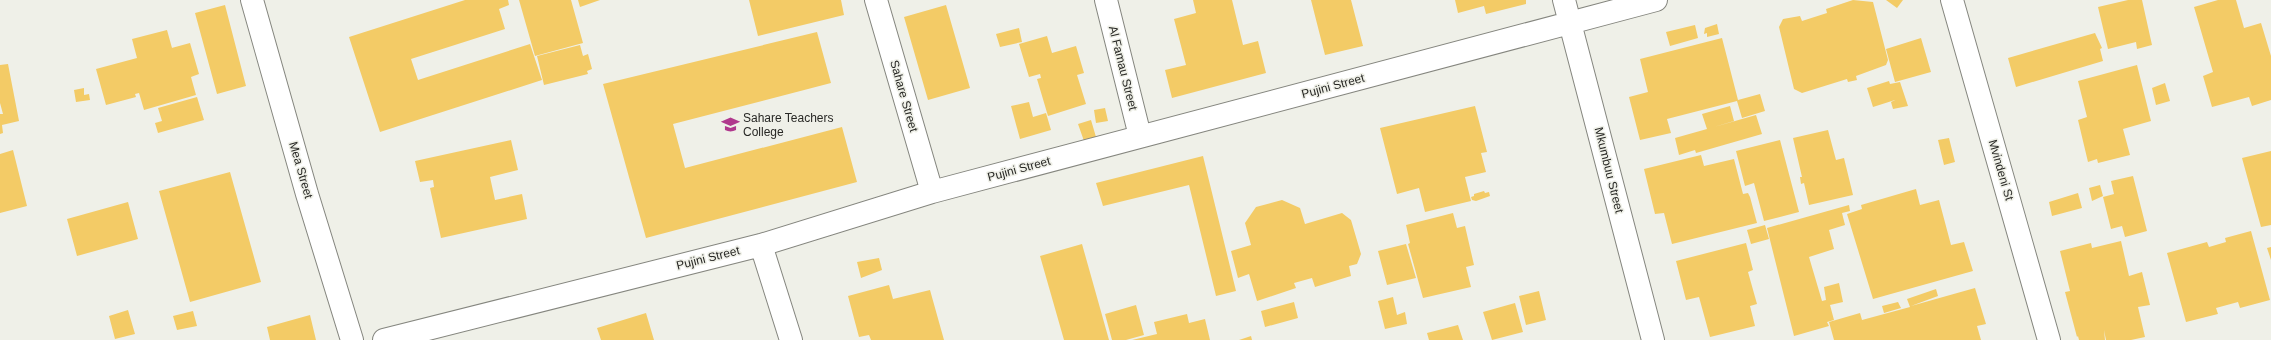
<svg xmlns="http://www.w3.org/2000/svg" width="2271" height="340" viewBox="0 0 2271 340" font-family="Helvetica,sans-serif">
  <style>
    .building { fill: #f3cb66 }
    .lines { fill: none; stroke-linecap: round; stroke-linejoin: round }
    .minor-casing { stroke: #85867f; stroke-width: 24 }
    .minor { stroke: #fff; stroke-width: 22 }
    .labels { text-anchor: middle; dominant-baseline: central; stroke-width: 3; stroke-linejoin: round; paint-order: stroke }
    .street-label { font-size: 12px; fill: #282825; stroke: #eff0e8 }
    .poi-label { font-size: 12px; fill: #282825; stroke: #eff0e8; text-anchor: start }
  </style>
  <rect width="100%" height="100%" fill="#eff0e8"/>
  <path class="building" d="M465,0H508L509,5L499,9L505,29L411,59L418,80L530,44L542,80L380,132L349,37Z
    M519,0H571L583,43L535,56Z
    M578,0H600L580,7Z
    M749,0H841L844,15L758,36Z
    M1193,0H1232L1243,45L1258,41L1266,73L1172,98L1165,70L1186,65L1174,19L1196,13Z
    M1311,0H1351L1363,46L1325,55Z
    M1455,0H1526V4L1486,14L1484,6L1458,13Z
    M1853,0L1873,2L1888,60L1886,65L1856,76L1857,80L1848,82L1847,79L1802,93L1794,89L1779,27L1783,19L1800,16L1802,21L1827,13L1826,9Z
    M1886,0H1903L1897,8Z
    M2128,0H2142L2152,45L2137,49L2136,42L2108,49L2098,7Z
    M2218,0H2236L2244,28L2261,23L2271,56V100L2252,106L2249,97L2212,107L2203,76L2213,72L2194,7Z
    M225,5L246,86L217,94L195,13Z
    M946,5L970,88L928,100L904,17Z
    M1717,24L1719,34L1707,37V33L1704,34L1705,28Z
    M1695,25L1698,38L1670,46L1666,32Z
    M1019,28L1022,42L1000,47L996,34Z
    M167,30L172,48L157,52L190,43L199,74L191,77L196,95L144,110L139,93L135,94L136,97L106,105L96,69L137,58L132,39Z
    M817,32L831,83L673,124L685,168L842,127L857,182L646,238L603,84Z
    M2095,33L2102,48L2100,49L2103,61L2016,87L2008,58Z
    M1047,36L1052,53L1076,46L1084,73L1077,75L1086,104L1048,116L1037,79L1041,78L1040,74L1029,77L1019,44Z
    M1722,38L1738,100L1760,94L1765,111L1742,118L1737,101L1667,119L1671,133L1640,140L1629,97L1648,92L1640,59Z
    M1921,38L1931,72L1895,82L1886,49Z
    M580,45L583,56L588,54L592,69L587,71L588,74L544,85L537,56Z
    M8,64L19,121L2,125L3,133L0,134V114H3L0,103V65Z
    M2137,65L2151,121L2123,129L2130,155L2098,163L2097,159L2088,162L2078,120L2087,117L2078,81Z
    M1889,81L1890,84L1900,82L1908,106L1893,109L1891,102L1895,100L1873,107L1867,88Z
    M2165,83L2170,101L2156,105L2152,88Z
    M84,88V95L89,94L90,100L76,102L74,90Z
    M197,97L204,120L158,133L155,123L162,121L158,108Z
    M1029,102L1033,117L1046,113L1051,130L1020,139L1011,106Z
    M1475,106L1487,152L1481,153L1486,172L1465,177L1471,201L1425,212L1419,188L1397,194L1380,128Z
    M1730,106L1734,121L1714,127L1756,115L1762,134L1696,153L1695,150L1679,155L1675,138L1707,129L1702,114Z
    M1105,108L1108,121L1096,123L1094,110Z
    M1091,120L1096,137L1084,141L1078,124Z
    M1828,130L1836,160L1844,158L1853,195L1809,205L1804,183L1801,184L1800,177H1802L1793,138Z
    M1949,138L1955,162L1944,165L1938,140Z
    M511,140L518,170L490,177L495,200L522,194L527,219L441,238L430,188L434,187L433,180L420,182L415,161Z
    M1780,140L1799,212L1764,221L1754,183L1745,186L1736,151Z
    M13,150L27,206L0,213V154Z
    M2271,151V225L2261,227L2242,158Z
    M1701,155L1704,166L1734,159L1743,194L1748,193L1750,197L1757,223L1672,244L1664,213L1655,214L1644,169Z
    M1203,156L1236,291L1216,296L1189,185L1103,206L1096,183Z
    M230,172L261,282L190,302L159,191Z
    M2133,176L2147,231L2125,237L2122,226L2111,229L2103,197L2114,194L2111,181Z
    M2100,185L2103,196L2092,201L2089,188Z
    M1916,189L1920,205L1939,200L1951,245L1964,242L1973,271L1873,299L1847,214L1862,209L1861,205Z
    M1484,191L1485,193L1489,192L1490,196L1476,201L1472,200L1471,197L1474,196V194Z
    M2078,193L2082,208L2052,216L2049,202Z
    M1282,200L1300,208L1305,224L1342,213L1351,220L1361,254L1357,264L1349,266L1351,276L1315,287L1312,278L1294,283L1296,288L1257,301L1249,274L1238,278L1231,251L1251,245L1245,223L1256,207Z
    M128,202L138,239L77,256L67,219Z
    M1849,205L1850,211L1842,213L1845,225L1829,230L1834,249L1809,257L1822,301L1826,300L1824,287L1839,283L1843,302L1830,305L1834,320L1827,322L1829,326L1794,336L1767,228Z
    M1453,213L1457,228L1465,226L1474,265L1466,267L1471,287L1423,298L1408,244L1410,243L1406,225Z
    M1765,225L1769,239L1751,244L1747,230Z
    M2251,231L2270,300L2240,308L2238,302L2216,308L2218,314L2186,322L2167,253L2207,242L2209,247L2226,242L2225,238Z
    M2121,241L2129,276L2142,272L2150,305L2138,307L2145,337L2131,340H2106L2104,330L2105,340H2079L2078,336L2077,337L2065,292L2070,291L2060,251L2091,243L2092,248Z
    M1746,243L1753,270L1748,272L1757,304L1750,306L1755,326L1710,337L1699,297L1686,300L1676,261Z
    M1082,244L1109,340H1064L1040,256Z
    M1406,244L1416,278L1387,285L1378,251Z
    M2271,247V260L2267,248Z
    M879,258L882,270L861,278L857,262Z
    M889,285L893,299L930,290L944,340H871L869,335L859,337L848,296Z
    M1975,288L1986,324L1977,326L1981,340H1834L1829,322L1860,313L1862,320L1910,307L1907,299L1936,289L1938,296L1911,306Z
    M1539,291L1546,320L1526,325L1519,296Z
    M1393,297L1397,315L1405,312L1407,324L1385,329L1378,301Z
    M1294,302L1298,318L1265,327L1261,311Z
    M1898,302L1901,308L1884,313L1882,306Z
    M1515,303L1523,332L1492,340L1483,312Z
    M1136,305L1144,335L1126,340H1112L1105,314Z
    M128,310L135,334L115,339L109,316Z
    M193,311L197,326L177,330L173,316Z
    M646,313L654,340H601L597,328Z
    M1187,314L1189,323L1205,319L1210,340H1132L1157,334L1154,322Z
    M310,315L316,340H270L267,327Z
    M1458,325L1463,340H1429L1427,333Z
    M1251,336L1252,340H1239Z"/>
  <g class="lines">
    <defs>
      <path id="minor" d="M252,0L307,194L352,340
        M876,0L932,192
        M1106,0L1140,136
        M1564,0L1653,340
        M1952,0L2049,340
        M761,245L791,340
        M384,340L761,245L932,192L1656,0"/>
    </defs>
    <use href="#minor" class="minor-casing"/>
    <use href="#minor" class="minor"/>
  </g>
  <defs>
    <symbol id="university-bare" viewBox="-9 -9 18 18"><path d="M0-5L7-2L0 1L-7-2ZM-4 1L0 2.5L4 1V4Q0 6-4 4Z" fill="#b0388d" stroke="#eff0e8" stroke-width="2.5" paint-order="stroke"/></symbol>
  </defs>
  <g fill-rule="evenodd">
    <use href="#university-bare" x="718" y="112" width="25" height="25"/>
  </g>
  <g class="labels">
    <g class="street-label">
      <text transform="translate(1123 68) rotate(76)">Al Famau Street</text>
      <text transform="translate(1333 86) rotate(-15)">Pujini Street</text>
      <text transform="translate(904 96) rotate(74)">Sahare Street</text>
      <text transform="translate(1019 169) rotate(-15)">Pujini Street</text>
      <text transform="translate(301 170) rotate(74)">Mea Street</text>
      <text transform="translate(1609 170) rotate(76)">Mkumbuu Street</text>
      <text transform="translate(2001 170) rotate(74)">Mvindeni St</text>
      <text transform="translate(708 258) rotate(-14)">Pujini Street</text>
    </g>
    <g class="poi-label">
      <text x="743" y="118">Sahare Teachers<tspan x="743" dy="14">College</tspan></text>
    </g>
  </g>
</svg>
